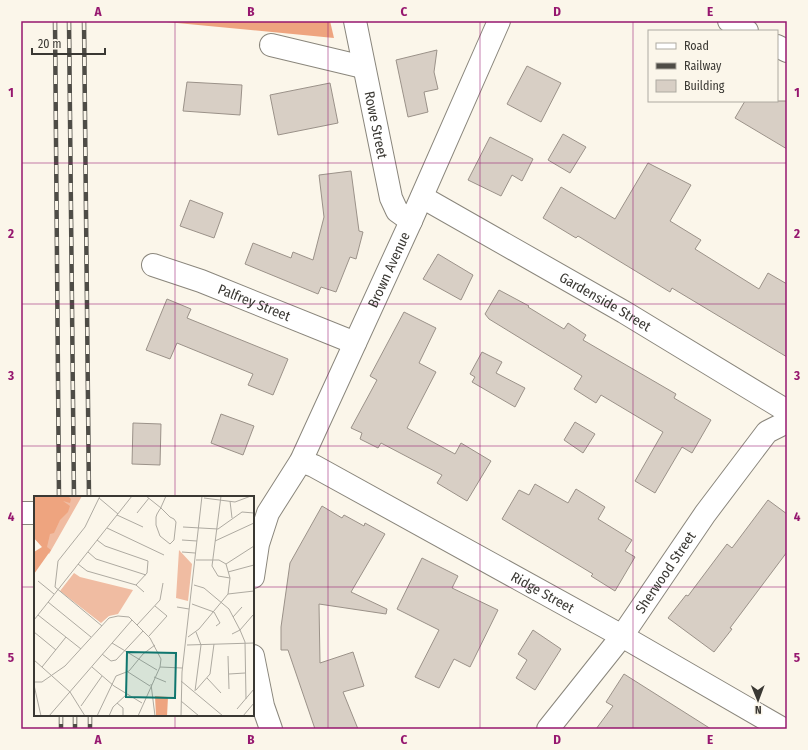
<svg xmlns="http://www.w3.org/2000/svg" width="808" height="750" viewBox="0 0 808 750" font-family="'Fira Sans Condensed',sans-serif">
  <style>
    .forest { fill: #eea47f }
    .building { fill: #d8cfc5; stroke: #9b9289 }
    .lines { fill: none; stroke-linecap: round; stroke-linejoin: round }
    .minor-casing { stroke: #8a867c; stroke-width: 24 }
    .minor { stroke: #fff; stroke-width: 22 }
    .rail-casing { stroke: #4e4c46; stroke-width: 4.5 }
    .rail { stroke: #fbf6ea; stroke-width: 3; stroke-dasharray: 9; stroke-linecap: butt }
    .grid { fill: none; stroke: #96176f; stroke-width: 1; stroke-opacity: 0.55 }
    .labels { text-anchor: middle; dominant-baseline: central; stroke-width: 3; stroke-linejoin: round; paint-order: stroke }
    .street-label { font-size: 14px; fill: #3a3833; stroke: #fbf6ea }
    .inset-road { fill: none; stroke: #aeaaa1; stroke-width: 1 }
    .view { fill: #0f766e; fill-opacity: 0.15; stroke: #0f766e; stroke-width: 2 }
    .inset-edge { fill: none; stroke: #3a3833; stroke-width: 2 }
    .neatline { fill: none; stroke: #96176f; stroke-width: 1.5 }
    .grid-label { font-size: 13px; text-anchor: middle; font-weight: bold; fill: #96176f }
  </style>
  <rect width="100%" height="100%" fill="#fbf6ea"/>
  <path class="forest" d="M156,21H330L334,38Z"/>
  <path class="building" d="M437,50L434,72L438,89L424,92L428,112L408,117L396,60Z
    M527,66L561,83L541,122L507,104Z
    M187,82L242,85L240,115L183,111Z
    M330,83L338,123L278,135L270,95Z
    M745,101H787V149L735,118Z
    M563,134L586,147L570,173L548,160Z
    M490,137L533,159L522,181L512,175L501,196L468,180Z
    M648,163L691,185L670,221L701,240L695,249L759,289L768,273L787,284V357L672,288L670,292L578,236L576,238L543,218L561,187L615,219Z
    M351,171L359,231L363,232L356,259L350,257L336,292L321,287L318,294L245,264L253,243L291,258L293,252L313,260L324,217L319,175Z
    M190,200L223,213L214,238L180,226Z
    M438,254L473,275L461,300L423,279Z
    M499,290L529,306L528,307L564,329L568,323L586,335L583,340L676,394L674,398L711,420L692,453L682,447L655,493L635,481L663,432L601,395L596,403L574,389L582,376L489,319L485,314Z
    M167,299L191,309L187,318L288,359L273,395L248,385L253,374L177,343L170,359L146,350Z
    M404,312L436,328L419,363L436,372L407,428L455,454L461,443L491,461L467,501L437,483L442,475L381,443L378,448L360,439L362,433L351,428L377,380L370,376Z
    M482,352L502,362L496,373L525,388L515,407L472,382L475,377L470,374Z
    M221,414L254,426L243,455L211,443Z
    M575,422L595,434L583,453L564,440Z
    M133,423L161,424L160,465L132,464Z
    M535,484L568,503L576,489L605,507L598,519L632,540L625,551L635,557L615,591L591,576L593,574L502,519L519,490L529,495Z
    M768,500L787,514V552L730,628L732,629L714,652L668,618L686,595L688,596L727,544L732,548Z
    M322,506L342,518L344,515L364,526L365,523L385,534L351,592L387,609L386,614L319,604L320,663L353,652L364,686L343,692L358,729H315L288,650H281V627L290,563Z
    M422,558L458,576L452,588L498,610L470,667L454,659L439,688L415,677L439,630L397,609Z
    M533,630L561,649L535,690L516,678L527,660L518,654Z
    M624,674L711,729H596L613,706L606,702Z"/>
  <g class="lines">
    <defs>
      <g id="minor">
        <path id="s1" d="M355,21L391,198L397,211L411,221"/>
        <path d="M729,21L747,31"/>
        <path d="M271,45L363,67"/>
        <path d="M777,46L787,51"/>
        <path id="s2" d="M422,197L624,312L787,411"/>
        <path id="s3" d="M153,265L201,281L355,343"/>
        <path id="s4" d="M301,461L314,466L622,636L783,729"/>
        <path d="M21,513H35"/>
        <path id="s5" d="M253,577L258,544L268,513L301,461L411,221L499,21"/>
        <path d="M253,656L263,706L271,729"/>
        <path id="s6" d="M548,729L622,636L705,514L767,432L787,422"/>
      </g>
    </defs>
    <use href="#minor" class="minor-casing"/>
    <use href="#minor" class="minor"/>
    <defs>
      <path id="rail" d="M55,21L59,497
        M69,21L74,497
        M84,21L89,497
        M61,715V729
        M75,715V729
        M90,715V729"/>
    </defs>
    <use href="#rail" class="rail-casing"/>
    <use href="#rail" class="rail"/>
  </g>
  <path class="grid" d="M175,21V497M328,21V729M480,21V729M633,21V729M21,163H787M21,304H787M21,446H787M21,587H35M253,587H787M175,715V729"/>
  <g class="labels">
    <g class="street-label">
      <text stroke="none"><textPath href="#s1" startOffset="106">Rowe Street</textPath></text>
      <text stroke="none"><textPath href="#s5" startOffset="338">Brown Avenue</textPath></text>
      <text stroke="none"><textPath href="#s2" startOffset="211">Gardenside Street</textPath></text>
      <text stroke="none"><textPath href="#s3" startOffset="108">Palfrey Street</textPath></text>
      <text stroke="none"><textPath href="#s6" startOffset="196">Sherwood Street</textPath></text>
      <text stroke="none"><textPath href="#s4" startOffset="275">Ridge Street</textPath></text>
    </g>
  </g>
  <g transform="translate(34 496)">
    <rect width="220" height="220" fill="#fbf6ea"/>
    <path d="M0,0H48L15,58L0,42ZM145,54L158,68L154,105L142,102ZM40,77L46,81L99,94L84,118L75,120L67,127L26,95Z" fill="#f0bca2"/>
    <path d="M0,0H34L37,3L36,7L29,5L36,10L34,16L26,24L20,37L16,38L13,51L17,54L0,78V56L8,51L0,42ZM121,200L134,201L133,220H122Z" fill="#eea47f"/>
    <path class="inset-road" d="M66,0L51,31L24,65L21,91L68,130M112,0L127,12L136,21L140,23L142,26L140,44L136,48L126,40L122,29V21L123,18L126,13L127,12V11L128,9L132,0M187,0L178,70L184,80L196,82M65,2L84,18M170,2L201,6L217,0M196,5L198,22M103,17L115,2M83,19L109,31M149,31L184,33L208,16L220,17M73,32L130,59M63,44L71,50L114,65L113,77L102,89M148,44L163,45M181,45L220,27M54,56L62,63L112,79M148,56L161,57M162,64H185L192,68M44,68L53,75L102,89L110,96M192,68L220,50M194,76L220,69M4,85L20,98M160,89L170,92L195,113L206,134L211,146L212,203M194,98L220,95M14,106L57,141M158,108L180,116L186,127L182,130M143,111L155,113M4,119L47,153M199,121L208,111M0,124L98,0M103,129L126,104L129,87M0,136L22,154M198,138L206,134L219,119M115,140L133,120L121,110M154,141L165,133L194,98L196,82L192,68M78,147L123,174M153,149L220,147M68,158L77,165L82,164L109,135M194,160L195,193M0,164L36,196L51,220M8,171L32,141M58,171L80,190L108,207M126,171L148,172M94,176L116,190M195,178L211,177M120,181L132,186M173,182L187,197M147,185L189,220M0,186H8L31,170L75,122L84,120L95,121L116,142L127,163L126,171L104,220M117,188L121,220M0,189L7,220M162,194L176,178L180,148M161,195L167,149L162,136M147,205L165,220M83,207L89,212V220M47,210L68,180M203,213L220,193M15,220L98,124M63,220L82,180L95,175L109,158L121,149M75,220L79,211L93,198M147,220L148,176L168,0M209,220L220,207"/>
    <path class="view" d="M93,156L142,157L141,202L92,201Z"/>
    <rect width="220" height="220" class="inset-edge"/>
  </g>
  <rect width="808" height="750" fill="none" stroke="#fbf6ea" stroke-width="44"/>
  <rect x="648" y="30" width="130" height="72" fill="#fbf6ea" stroke="#aeaaa1"/>
  <rect x="656" y="43" width="20" height="6" fill="#ffffff" stroke="#aeaaa1"/>
  <text x="684" y="50" font-size="12" fill="#3a3833">Road</text>
  <rect x="656" y="63" width="20" height="6" fill="#4e4c46" stroke="#aeaaa1"/>
  <text x="684" y="70" font-size="12" fill="#3a3833">Railway</text>
  <rect x="656" y="80" width="20" height="12" fill="#d8cfc5" stroke="#aeaaa1"/>
  <text x="684" y="90" font-size="12" fill="#3a3833">Building</text>
  <g transform="translate(758 700) rotate(179)" stroke="#fbf6ea" stroke-width="3" paint-order="stroke">
  <path d="M0-3L7 15L0 10L-7 15Z" fill="#3a3833"/>
  <text y="-6" font-size="11" font-weight="bold" text-anchor="middle" fill="#3a3833">N</text>
  </g>
  <path d="M32 48v6h73v-6" fill="none" stroke="#3a3833" stroke-width="2"/>
  <text x="38" y="48" font-size="12" fill="#3a3833" stroke="#fbf6ea" stroke-width="3" paint-order="stroke">20 m</text>
  <rect x="22" y="22" width="764" height="706" class="neatline"/>
  <g class="grid-label">
    <text x="98" y="16">A</text>
    <text x="251" y="16">B</text>
    <text x="404" y="16">C</text>
    <text x="557" y="16">D</text>
    <text x="710" y="16">E</text>
    <text x="11" y="97">1</text>
    <text x="797" y="97">1</text>
    <text x="11" y="238">2</text>
    <text x="797" y="238">2</text>
    <text x="11" y="380">3</text>
    <text x="797" y="380">3</text>
    <text x="11" y="521">4</text>
    <text x="797" y="521">4</text>
    <text x="11" y="662">5</text>
    <text x="797" y="662">5</text>
    <text x="98" y="744">A</text>
    <text x="251" y="744">B</text>
    <text x="404" y="744">C</text>
    <text x="557" y="744">D</text>
    <text x="710" y="744">E</text>
  </g>
</svg>
